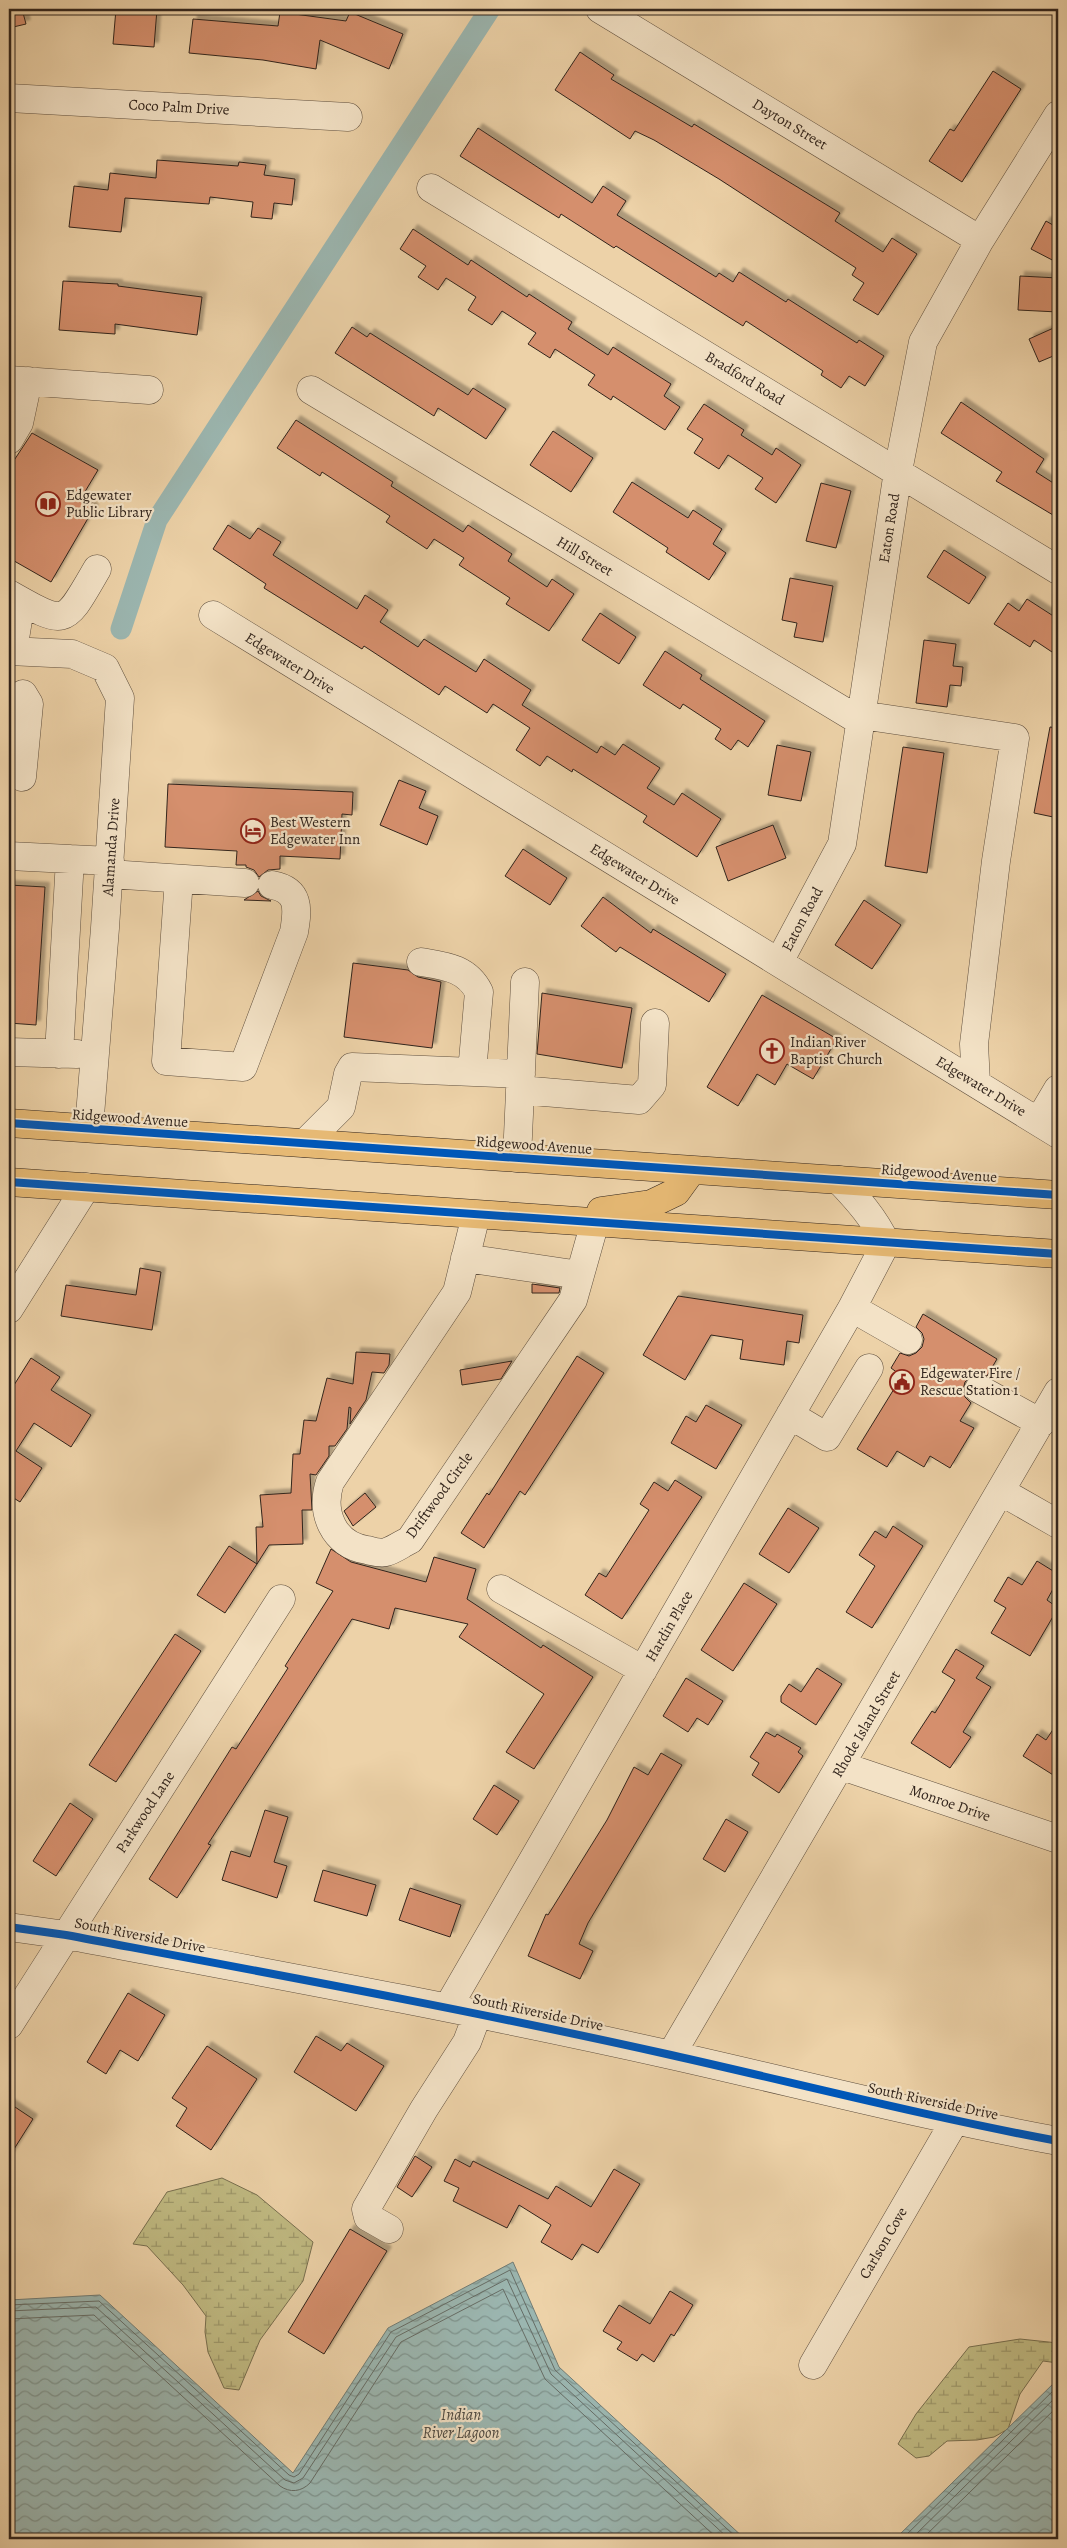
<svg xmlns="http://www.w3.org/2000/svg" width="1067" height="2548" viewBox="0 0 1067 2548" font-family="Alegreya,serif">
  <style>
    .wetland { fill: url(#wetland-marsh); stroke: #786f4f }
    .water { fill: url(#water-waves); stroke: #717c75 }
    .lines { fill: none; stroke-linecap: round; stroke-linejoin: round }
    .shore { stroke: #666d66; stroke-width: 1 }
    .canal { stroke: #9bb6b0; stroke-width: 21 }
    .building { fill: #d58f6d; stroke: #31241c; filter: url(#shadow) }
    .minor-casing { stroke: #60503f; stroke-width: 29 }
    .major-casing { stroke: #31241c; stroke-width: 29 }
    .minor { stroke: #f3e2c6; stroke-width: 28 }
    .major { stroke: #e6b974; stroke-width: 28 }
    .cycleway-casing { stroke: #f3e2c6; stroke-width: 11 }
    .cycleway { stroke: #0057b8; stroke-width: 8 }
    .labels { text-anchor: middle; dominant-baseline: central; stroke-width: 4.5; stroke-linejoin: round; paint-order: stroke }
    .street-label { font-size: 15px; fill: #31241c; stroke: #f3e2c6 }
    .poi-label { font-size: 15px; fill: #31241c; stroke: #f3e2c6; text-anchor: start }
    .water-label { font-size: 16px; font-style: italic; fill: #4c4841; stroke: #f3e2c6 }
  </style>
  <defs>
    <pattern id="wetland-marsh" width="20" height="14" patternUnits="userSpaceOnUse" patternTransform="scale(1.25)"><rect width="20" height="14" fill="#c0ba82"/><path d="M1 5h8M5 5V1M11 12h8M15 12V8" fill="none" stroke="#9d976a"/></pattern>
    <pattern id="water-waves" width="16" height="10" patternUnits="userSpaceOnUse" patternTransform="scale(1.25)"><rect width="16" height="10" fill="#9bb6b0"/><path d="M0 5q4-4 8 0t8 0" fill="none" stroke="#7f948e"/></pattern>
    <filter id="shadow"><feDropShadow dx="4.5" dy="-4.5" stdDeviation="1" flood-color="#0004"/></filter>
  </defs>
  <rect width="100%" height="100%" fill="#edd2a8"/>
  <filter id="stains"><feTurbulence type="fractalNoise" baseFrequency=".004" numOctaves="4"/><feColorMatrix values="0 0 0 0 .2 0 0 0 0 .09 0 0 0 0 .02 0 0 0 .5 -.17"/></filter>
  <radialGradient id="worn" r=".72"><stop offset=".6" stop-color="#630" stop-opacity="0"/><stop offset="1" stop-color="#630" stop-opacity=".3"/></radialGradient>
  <path class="wetland" d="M222,2178L257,2195L313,2242L303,2281L260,2340L239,2390L224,2388L208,2352L205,2332L206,2316L183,2285L147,2246L133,2244L167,2192Z
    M1020,2339L1058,2343V2363L1043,2361L1020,2394L1008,2429L994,2437L977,2440L947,2441L929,2456L916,2458L898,2444L916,2414L969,2347Z"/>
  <path class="water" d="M513,2262L559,2367L745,2539H9V2300L100,2295L293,2473L388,2328Z
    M1058,2379V2539H895Z"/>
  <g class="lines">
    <path class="shore" d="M9,2305L99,2301L289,2475L294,2477L299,2474L391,2332L510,2270L555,2370L738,2539
      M9,2311L96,2307L285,2480L294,2483L303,2478L396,2337L507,2279L551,2374L729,2539
      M9,2319L94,2315L280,2486C290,2493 301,2492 310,2483L401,2342L503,2289L545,2379L718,2539
      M902,2539L1058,2386
      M911,2539L1058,2395
      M922,2539L1058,2406"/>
    <path class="canal" d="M121,629L157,520L490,9"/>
  </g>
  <path class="building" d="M9,9H22L26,24L9,28Z
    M116,9H157L154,47L113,44Z
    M280,12L346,21L350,12L403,34L389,69L320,40L316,69L263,60L189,53L193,19L278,26Z
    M580,52L614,75L611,79L692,127L694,124L840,213L835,221L883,252L892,238L917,254L878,315L853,300L864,283L852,275L856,268L719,179L654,140L635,131L630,139L555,90Z
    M993,71L1021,89L962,182L929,161L950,129L954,131Z
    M478,128L592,203L603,186L626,201L617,215L716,277L719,273L733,282L739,272L786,302L788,299L857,343L859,340L884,356L865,386L849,376L841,388L821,375L823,371L746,321L743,326L616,246L614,248L561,214L559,218L460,156Z
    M157,160L238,166L239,162L266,165L264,175L295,179L292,205L274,203L272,219L251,217L253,202L210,197L209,204L125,198L121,232L69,227L74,186L108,190L110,173L156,178Z
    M1046,221L1058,228V263L1031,249Z
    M413,229L468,265L471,260L527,297L529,294L572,322L568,329L608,355L613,347L671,384L664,396L680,407L665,430L613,396L611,400L588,385L595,375L555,349L550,358L528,344L536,333L502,311L492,325L468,310L476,297L446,278L438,290L418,277L426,266L400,249Z
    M1020,276L1058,278V312L1018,310Z
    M63,281L118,284V286L202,297L197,335L115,324V334L59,330Z
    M1058,326V354L1039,362L1029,339Z
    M352,327L367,337L370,333L468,395L473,388L506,409L486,439L438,408L434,416L335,353Z
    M961,402L1044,459L1036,472L1058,486V518L996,481L1002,472L941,433Z
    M704,404L744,430L741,435L772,455L776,448L801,465L776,503L755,489L763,478L728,455L719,469L694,453L703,439L687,429Z
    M296,420L393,482L391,486L463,532L468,525L512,554L508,561L547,587L552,579L574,594L549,631L506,604L510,598L459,565L464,558L434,539L427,549L386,522L390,516L322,472L320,476L277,448Z
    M553,431L593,458L571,492L530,465Z
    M32,433L98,470L80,500L94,508L51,582L9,558V468Z
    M632,482L688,518L693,510L722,529L713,544L726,553L709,580L666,552L668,548L613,512Z
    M821,483L851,491L836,548L806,541Z
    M228,525L250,539L258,528L281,542L273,555L357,609L365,595L388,610L380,622L418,647L424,639L476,672L484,659L531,690L522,705L597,753L601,746L615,755L623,744L660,768L647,788L674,805L682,793L721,819L697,857L643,822L647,816L573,769L572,772L547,756L540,766L516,750L530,728L493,704L487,713L445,686L439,695L364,646L362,649L264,588L266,584L213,549Z
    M944,550L986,577L969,604L927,577Z
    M790,578L833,586L823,642L794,637L797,623L782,620Z
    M1027,599L1058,619V656L1034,640L1030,647L994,624L1008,603L1019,611Z
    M600,613L636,637L619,664L582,640Z
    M924,640L956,644L953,666L963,667L961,686L950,685L947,707L916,703Z
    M665,651L702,675L700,679L765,721L748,747L738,740L731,750L715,739L721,729L683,704L680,709L643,685Z
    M1050,727L1058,728V818L1034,813Z
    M777,745L811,752L801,801L768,795Z
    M903,747L944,753L927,873L885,866Z
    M399,780L426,791L419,808L438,816L427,845L380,825Z
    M168,784L353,792L352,815L342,814L340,859L280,856V869L268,870L259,877L254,870L246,867V865H236L237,851L165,847Z
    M773,825L786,858L728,881L716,847Z
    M523,849L567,878L550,905L505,876Z
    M9,885L45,887L36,1025L9,1023Z
    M258,891L261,896L271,901L244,900Z
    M603,897L651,933L653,929L726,974L709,1002L620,947L616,952L581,926Z
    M864,900L901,925L872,969L835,945Z
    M353,963L408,970L418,977L441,982L432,1048L344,1037Z
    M542,993L632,1008L622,1068L537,1054Z
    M762,995L837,1039L813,1079L787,1064L775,1085L757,1074L738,1106L707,1087Z
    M140,1268L161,1272L152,1330L61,1316L66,1285L136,1295Z
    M532,1284L560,1288L559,1293H532Z
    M678,1296L803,1315L799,1343L787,1341L784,1365L740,1359L743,1340L711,1335L685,1380L643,1355Z
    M923,1314L997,1359L987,1376L978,1373L971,1376L965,1382L963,1390L965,1397L971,1403L960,1421L974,1428L950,1468L930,1456L924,1467L897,1451L887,1467L857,1449L902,1376L891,1368L900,1353L909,1356L916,1353L922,1347L924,1339L922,1333L916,1327Z
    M356,1352L390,1354L389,1365L384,1373L372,1372L366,1400L350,1424L351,1408L349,1407L347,1429L335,1446H329V1456L316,1475L310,1474L312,1510H302L303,1544L269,1545L257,1564L256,1527H263L260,1495L291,1493L293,1454H300L304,1420L316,1421L327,1378L353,1384Z
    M577,1356L604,1373L525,1495L520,1491L484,1548L461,1533L487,1493L489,1495Z
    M31,1358L60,1377L51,1390L91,1415L71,1447L34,1423L16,1451L42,1468L20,1502L9,1495V1393Z
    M512,1361L501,1379L462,1385L460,1370Z
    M706,1405L742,1425L716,1469L671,1443L686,1416L696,1422Z
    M675,1480L702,1497L622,1619L585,1595L599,1573L606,1577L649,1510L640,1504L654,1482L668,1491Z
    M365,1493L376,1507L353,1526L344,1511Z
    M788,1508L819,1528L789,1573L759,1554Z
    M893,1526L923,1546L872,1628L846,1612L875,1566L859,1555L875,1531L886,1538Z
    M229,1546L257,1564L225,1613L197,1595Z
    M331,1549L351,1562L426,1582L434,1557L476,1569L467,1599L541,1648L543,1645L593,1677L534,1769L506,1752L544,1694L459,1637L468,1624L395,1608L389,1629L352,1619L208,1844L211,1845L177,1898L149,1879L232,1747L236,1749L288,1668L285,1666L333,1591L316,1583Z
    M1037,1561L1058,1574V1580L1047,1600L1058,1608L1030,1656L991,1633L1006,1608L994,1601L1008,1577L1022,1585Z
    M744,1583L777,1604L733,1671L701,1650Z
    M175,1634L201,1651L116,1782L89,1765Z
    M956,1649L984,1666L976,1678L991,1687L963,1732L971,1737L950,1768L911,1743L932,1711L935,1713L955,1680L942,1672Z
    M817,1668L842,1684L816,1725L781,1702V1696L789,1684L801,1692Z
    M686,1678L723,1701L708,1725L697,1718L688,1732L663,1716Z
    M1058,1722V1778L1023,1756L1037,1734L1046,1740Z
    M766,1732L775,1737L777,1734L801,1748L798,1752L803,1756L779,1793L752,1775L759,1763L750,1757Z
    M661,1753L682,1765L588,1923L579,1944L593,1951L580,1979L528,1956L546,1914L548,1915L607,1820L634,1767L648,1775Z
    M494,1785L519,1801L497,1835L473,1819Z
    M70,1803L93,1819L56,1876L33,1861Z
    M265,1810L288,1817L274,1862L287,1866L277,1898L222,1880L231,1851L250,1857Z
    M726,1819L748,1832L725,1872L703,1859Z
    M323,1870L376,1885L367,1916L314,1901Z
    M410,1888L461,1905L450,1937L399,1920Z
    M128,1993L165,2015L138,2061L120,2050L106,2074L87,2062Z
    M316,2036L341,2051L347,2043L384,2066L356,2111L294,2072Z
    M207,2046L257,2079L211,2150L176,2126L187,2108L172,2098Z
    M9,2103L33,2119L9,2157Z
    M415,2156L432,2167L412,2197L397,2187Z
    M455,2159L470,2167L473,2161L548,2199L556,2186L591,2207L614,2169L640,2184L598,2253L582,2244L572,2260L541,2242L551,2225L519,2205L507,2228L453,2201L459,2188L444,2181Z
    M350,2229L387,2251L324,2354L288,2332Z
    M670,2291L693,2305L674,2336L671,2334L654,2362L642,2354L637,2361L617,2349L622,2342L603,2331L619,2305L650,2324Z"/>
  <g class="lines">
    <defs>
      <path id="minor" d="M600,9L980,240
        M9,98L348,117
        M431,188L1058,570
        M9,380L149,390
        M311,390L860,721
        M9,440L19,423L28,381
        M9,594C67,627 64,626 97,569
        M213,615L1058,1134
        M9,651L72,654L105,668L120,698L105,928L89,1128
        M13,651L21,601
        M861,715L1015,738L996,861L974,1044L976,1083
        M22,777L29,704L23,694
        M9,856L110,861
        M109,874L245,883
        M179,879L166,1061L243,1067L294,932C298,909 300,890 272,885
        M421,962C445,966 467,968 479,992L472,1072
        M779,962L842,844L898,471L923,342L980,240L1058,115
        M9,1052L77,1054
        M59,1054L70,859
        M520,1090L639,1100L652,1085L655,1023
        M1039,1121L1058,1089
        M305,1143L341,1107L348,1074L352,1067L521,1074
        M517,1158L525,982
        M476,1215L457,1292L330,1482C320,1512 333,1545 367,1550C372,1551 381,1554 386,1552C394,1550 403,1543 410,1540L573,1300L595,1222
        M465,1258L580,1275
        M852,1308L908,1340
        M9,1309L86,1187
        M979,1389L1041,1423
        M790,1415L827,1437L869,1368
        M1002,1492L1058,1524
        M501,1589L643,1670
        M842,1766L1058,1839
        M9,1927L66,1935C268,1973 470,2010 671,2055C800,2084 928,2117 1058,2141
        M448,2007L852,1308L886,1243C874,1218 858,1200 839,1180
        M9,2025L281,1599
        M671,2055L1058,1392
        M389,2229L368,2217L366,2209L424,2109L467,2042L478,2013
        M813,2365L954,2122"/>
      <path id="major" d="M9,1123L1058,1195
        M9,1182L1058,1254
        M601,1211L651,1204L676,1192L692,1170"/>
    </defs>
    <use href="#minor" class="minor-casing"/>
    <use href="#major" class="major-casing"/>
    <use href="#minor" class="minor"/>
    <use href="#major" class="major"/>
    <defs>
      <path id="cycleway" d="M9,1123L1058,1195
        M9,1182L1058,1254
        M9,1927L66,1935C268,1973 470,2010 671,2055C800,2084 928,2117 1058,2141"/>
    </defs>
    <use href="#cycleway" class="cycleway-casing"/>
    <use href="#cycleway" class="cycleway"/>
  </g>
  <defs>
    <symbol id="library-ring" viewBox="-11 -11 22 22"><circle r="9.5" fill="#f3e2c6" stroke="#8f2418" stroke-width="1.5"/><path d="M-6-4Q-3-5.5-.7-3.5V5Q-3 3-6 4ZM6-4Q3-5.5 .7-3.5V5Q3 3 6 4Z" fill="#8f2418"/></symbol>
    <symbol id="hotel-ring" viewBox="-11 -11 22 22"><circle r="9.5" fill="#f3e2c6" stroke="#8f2418" stroke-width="1.5"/><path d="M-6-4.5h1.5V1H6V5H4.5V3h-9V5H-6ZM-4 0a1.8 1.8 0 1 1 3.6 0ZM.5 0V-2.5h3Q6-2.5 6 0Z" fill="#8f2418"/></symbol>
    <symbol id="church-ring" viewBox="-11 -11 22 22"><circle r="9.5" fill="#f3e2c6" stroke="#8f2418" stroke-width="1.5"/><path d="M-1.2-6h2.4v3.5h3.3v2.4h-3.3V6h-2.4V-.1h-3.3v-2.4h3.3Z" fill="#8f2418"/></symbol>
    <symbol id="civic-ring" viewBox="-11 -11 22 22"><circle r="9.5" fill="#f3e2c6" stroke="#8f2418" stroke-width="1.5"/><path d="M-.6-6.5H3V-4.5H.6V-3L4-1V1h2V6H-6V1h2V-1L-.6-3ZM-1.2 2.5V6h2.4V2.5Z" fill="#8f2418"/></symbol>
  </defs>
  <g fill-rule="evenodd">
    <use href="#library-ring" x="34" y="490" width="28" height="28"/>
    <use href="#hotel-ring" x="239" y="817" width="28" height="28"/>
    <use href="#church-ring" x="758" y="1037" width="28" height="28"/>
    <use href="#civic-ring" x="888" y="1368" width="28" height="28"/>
  </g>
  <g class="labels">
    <g class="street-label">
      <text transform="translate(179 107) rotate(3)">Coco Palm Drive</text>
      <text transform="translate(790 124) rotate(31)">Dayton Street</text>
      <text transform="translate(745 378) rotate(31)">Bradford Road</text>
      <text transform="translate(889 528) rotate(-81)">Eaton Road</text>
      <text transform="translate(585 556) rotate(31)">Hill Street</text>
      <text transform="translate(290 663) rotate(32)">Edgewater Drive</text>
      <text transform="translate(111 847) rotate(-86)">Alamanda Drive</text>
      <text transform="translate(635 874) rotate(32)">Edgewater Drive</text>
      <text transform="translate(802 919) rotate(-62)">Eaton Road</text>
      <text transform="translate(981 1086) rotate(31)">Edgewater Drive</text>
      <text transform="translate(130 1118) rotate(4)">Ridgewood Avenue</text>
      <text transform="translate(534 1145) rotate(4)">Ridgewood Avenue</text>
      <text transform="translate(939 1173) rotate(4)">Ridgewood Avenue</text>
      <text transform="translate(439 1495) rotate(-54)">Driftwood Circle</text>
      <text transform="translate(669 1626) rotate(-60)">Hardin Place</text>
      <text transform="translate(866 1724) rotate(-60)">Rhode Island Street</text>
      <text transform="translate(950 1803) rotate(19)">Monroe Drive</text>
      <text transform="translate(145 1812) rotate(-57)">Parkwood Lane</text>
      <text transform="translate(140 1935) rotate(11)">South Riverside Drive</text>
      <text transform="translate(538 2012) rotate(12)">South Riverside Drive</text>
      <text transform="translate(933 2101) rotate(12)">South Riverside Drive</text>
      <text transform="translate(883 2243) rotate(-60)">Carlson Cove</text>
    </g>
    <g class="poi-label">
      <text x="66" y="495">Edgewater<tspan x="66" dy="17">Public Library</tspan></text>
      <text x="270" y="822">Best Western<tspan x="270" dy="17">Edgewater Inn</tspan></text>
      <text x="790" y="1042">Indian River<tspan x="790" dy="17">Baptist Church</tspan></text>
      <text x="920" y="1373">Edgewater Fire /<tspan x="920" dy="17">Rescue Station 1</tspan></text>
    </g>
    <g class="water-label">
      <text x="461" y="2415">Indian<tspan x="461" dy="18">River Lagoon</tspan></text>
    </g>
  </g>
  <rect width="1067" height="2548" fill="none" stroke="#edd2a8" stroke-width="30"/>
  <rect x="10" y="10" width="1047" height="2528" fill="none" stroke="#31241c" stroke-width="2.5"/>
  <rect x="15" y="15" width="1037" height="2518" fill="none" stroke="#31241c"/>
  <rect width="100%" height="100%" filter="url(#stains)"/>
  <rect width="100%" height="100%" fill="url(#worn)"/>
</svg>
